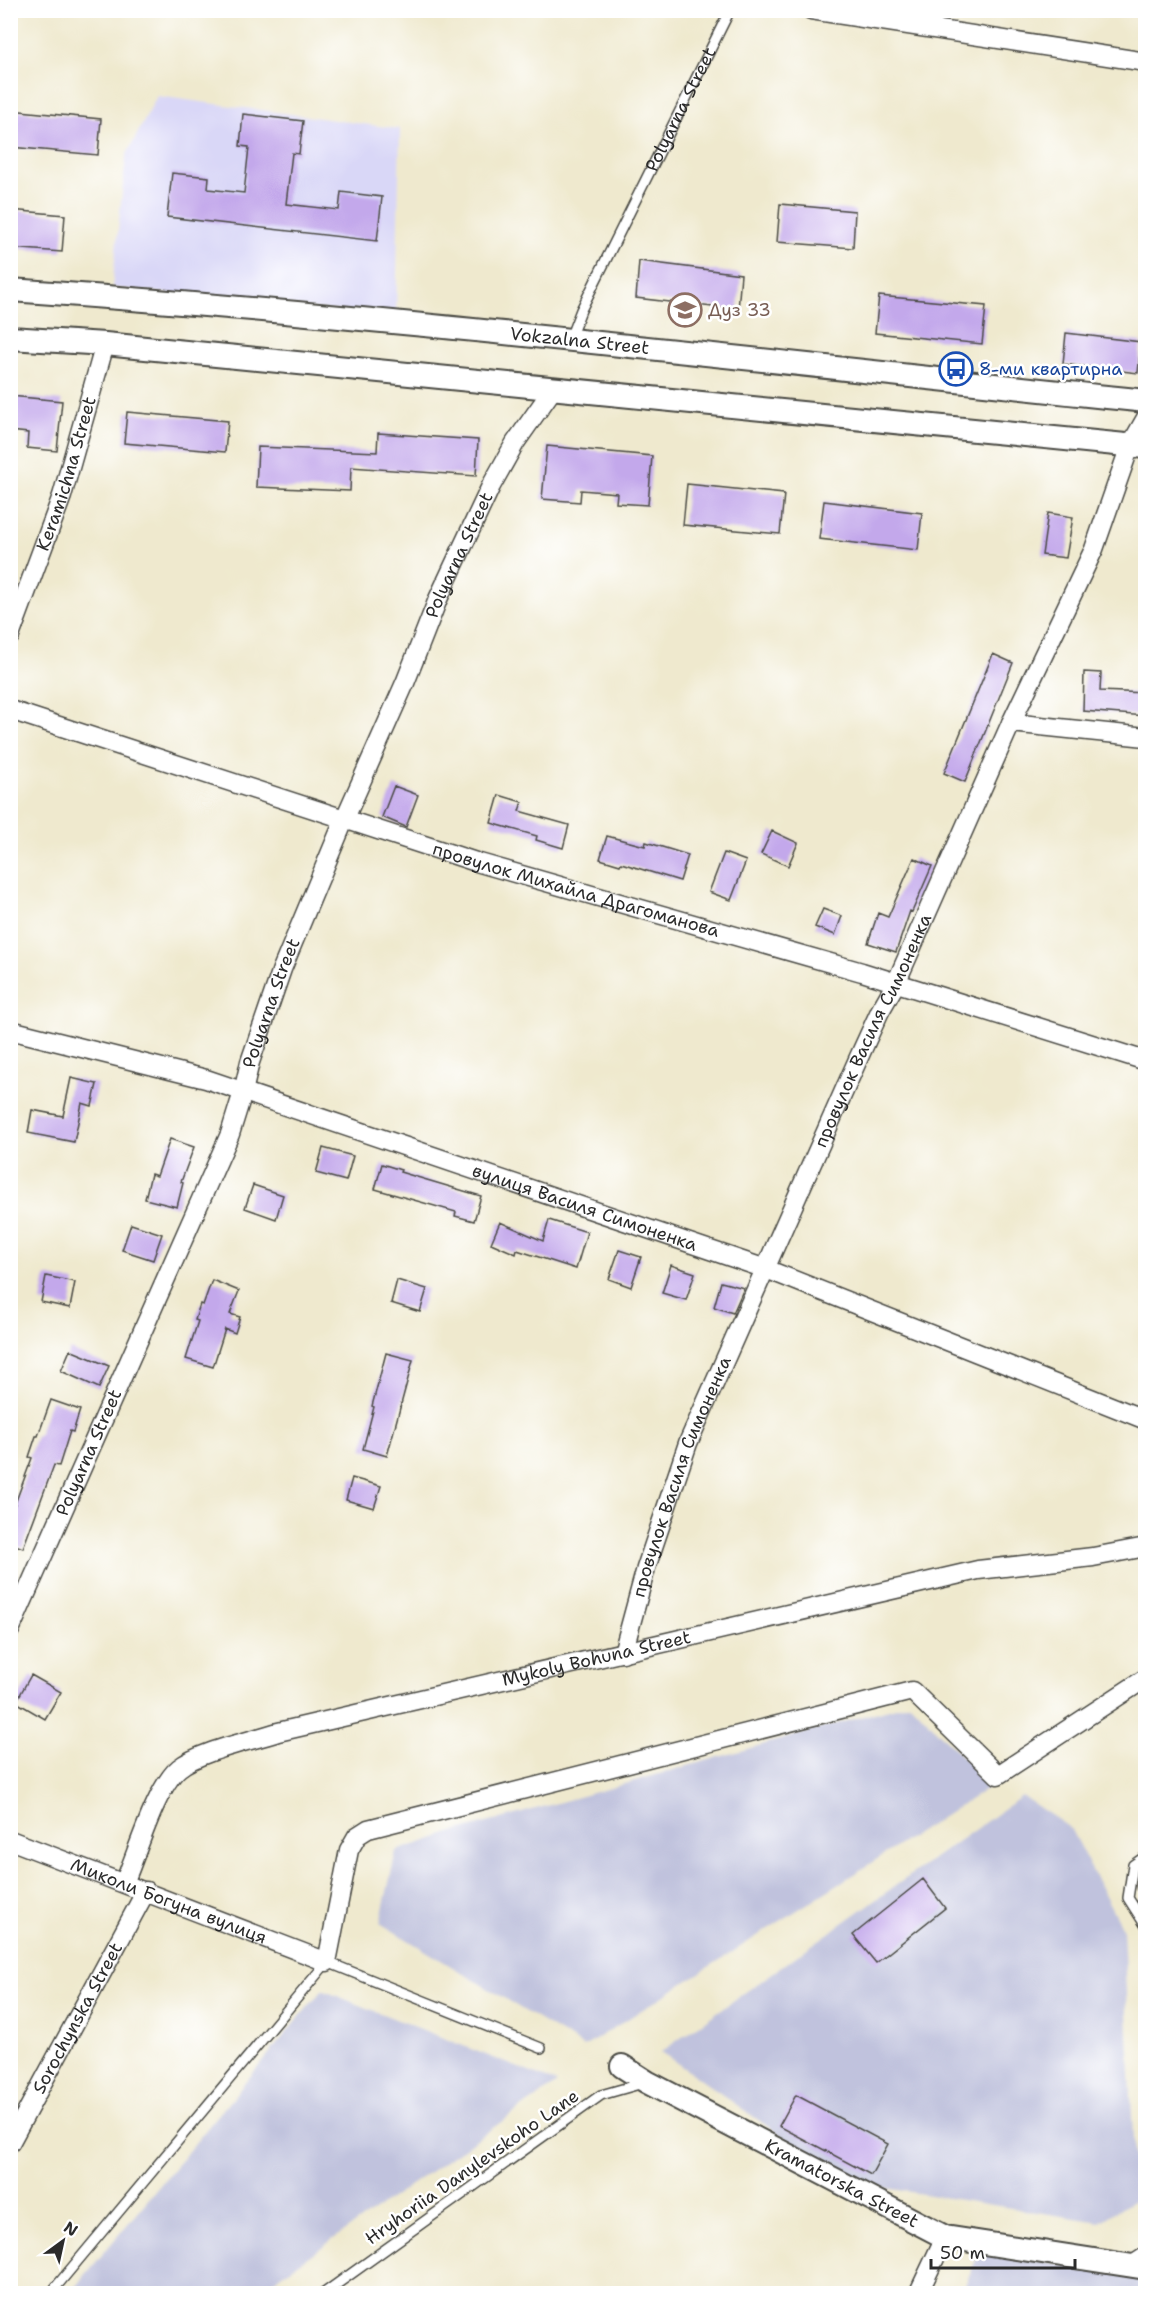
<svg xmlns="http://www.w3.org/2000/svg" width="1156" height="2304" viewBox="0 0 1156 2304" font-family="'Shantell Sans',sans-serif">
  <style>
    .built { fill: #d9d7f7 }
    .industrial { fill: #c0c2dd }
    .building { fill: #c3a8eb }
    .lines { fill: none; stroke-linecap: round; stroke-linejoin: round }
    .service-casing { stroke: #484843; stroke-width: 12 }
    .minor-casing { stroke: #484843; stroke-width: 21 }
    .tertiary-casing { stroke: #484843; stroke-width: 26 }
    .service { stroke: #fff; stroke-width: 9 }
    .minor { stroke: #fff; stroke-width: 18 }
    .tertiary { stroke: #fff; stroke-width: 22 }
    .labels { text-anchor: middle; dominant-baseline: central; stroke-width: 5; stroke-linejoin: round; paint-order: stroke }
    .street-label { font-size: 18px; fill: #2b2b2b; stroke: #fff }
    .education-label { font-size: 18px; fill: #785e54; stroke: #fff; text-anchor: start }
    .transit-label { font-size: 18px; fill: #164399; stroke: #fff; text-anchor: start }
  </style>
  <rect width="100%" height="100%" fill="#fff"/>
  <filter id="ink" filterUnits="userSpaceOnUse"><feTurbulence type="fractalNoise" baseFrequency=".0167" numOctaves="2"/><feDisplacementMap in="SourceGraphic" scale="12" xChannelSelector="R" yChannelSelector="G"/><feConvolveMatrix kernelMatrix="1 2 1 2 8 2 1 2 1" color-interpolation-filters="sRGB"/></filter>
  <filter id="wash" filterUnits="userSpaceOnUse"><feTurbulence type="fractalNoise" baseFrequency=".008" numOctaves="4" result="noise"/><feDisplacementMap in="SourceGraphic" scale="24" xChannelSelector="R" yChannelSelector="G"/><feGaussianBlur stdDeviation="1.35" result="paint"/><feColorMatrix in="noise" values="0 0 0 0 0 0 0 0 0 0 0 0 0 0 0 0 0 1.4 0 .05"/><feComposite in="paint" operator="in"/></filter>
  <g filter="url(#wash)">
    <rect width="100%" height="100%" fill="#efe9ce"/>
    <path class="built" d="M157,96L400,129L396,317L112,288L126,156Z"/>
    <path class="industrial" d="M910,1703L991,1786L584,2047L380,1923L396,1851L451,1833Z
      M1022,1796L1070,1828L1123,1930L1136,2199L1100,2222L873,2186L793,2144L661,2052Z
      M322,1990L557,2083L256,2293H73L72,2291Z
      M980,2251L1145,2278V2293L961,2294Z"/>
    <g id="blocks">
      <path class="building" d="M10,110L101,119L98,155L10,147Z
        M243,114L303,121L299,154L292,153L286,204L339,210L341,192L382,197L377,241L167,217L172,173L209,177L208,189L244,193L249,147L240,146Z
        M780,204L855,211L853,248L777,242Z
        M10,210L65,215L62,252L10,248Z
        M639,261L741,274L738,310L636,298Z
        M879,296L986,306L982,344L875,333Z
        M1066,333L1141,342L1138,373L1063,364Z
        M10,396L62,401L57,451L27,448L28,433L10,431Z
        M127,412L228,421L225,452L124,443Z
        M378,433L478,440L476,476L351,467L350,491L256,487L258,447L377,452Z
        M547,446L652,456L648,505L616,503L617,493L581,490L580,502L542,499Z
        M687,484L784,494L780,534L683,525Z
        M824,501L922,513L918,550L819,539Z
        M1048,513L1073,517L1066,558L1042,555Z
        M993,654L1013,663L965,782L944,773Z
        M1084,672L1101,673L1100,691L1146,693V716L1083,711Z
        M394,786L418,795L406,827L382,817Z
        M499,795L522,802L519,811L569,825L563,848L536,840L537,836L491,823Z
        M772,831L798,843L788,866L761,854Z
        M607,836L645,846L646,842L688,855L680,881L621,863L620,865L600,859Z
        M724,853L746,861L731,900L709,892Z
        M914,858L932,866L912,912L910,911L896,952L868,943L878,913L888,917Z
        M823,909L842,916L835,935L815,927Z
        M71,1078L97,1084L92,1106L82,1103L74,1142L28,1133L32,1110L63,1116Z
        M170,1139L194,1147L181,1182L183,1183L177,1207L145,1199L151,1174L157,1176Z
        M323,1148L353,1156L346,1181L316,1173Z
        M382,1164L401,1170L400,1172L481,1196L474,1221L455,1216L456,1212L375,1189Z
        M253,1185L283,1195L276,1219L245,1208Z
        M549,1220L587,1232L576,1269L517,1250L516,1254L491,1243L500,1222L543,1241Z
        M131,1224L162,1234L153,1260L122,1250Z
        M619,1250L641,1257L631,1287L609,1279Z
        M671,1265L695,1273L686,1300L662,1293Z
        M46,1276L75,1282L70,1308L41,1302Z
        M212,1280L239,1291L230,1314L240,1317L235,1333L225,1329L213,1367L186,1359L198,1321L195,1320L200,1304L203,1305Z
        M397,1280L427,1289L420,1312L391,1303Z
        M721,1282L744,1288L733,1313L714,1307Z
        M70,1350L109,1366L99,1388L61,1371Z
        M386,1353L413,1360L387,1456L363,1449L374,1407L372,1406Z
        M51,1400L80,1410L73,1432L70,1431L59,1466L54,1465L23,1548L10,1543V1517L32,1458L29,1457L36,1436H38Z
        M352,1478L381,1486L374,1508L346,1500Z
        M31,1675L61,1692L45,1719L16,1702Z
        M923,1879L945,1908L876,1963L853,1935Z
        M796,2095L888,2144L871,2175L779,2126Z"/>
    </g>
  </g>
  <g filter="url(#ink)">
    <use href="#blocks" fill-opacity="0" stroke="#484843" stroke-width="1.5"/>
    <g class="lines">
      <defs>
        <g id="service">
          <path id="s1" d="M570,338L581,310L730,10"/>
          <path d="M1146,1856L1133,1865L1128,1898L1146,1926"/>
          <path d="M1129,2262L1146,2251"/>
          <path d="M58,2294L55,2288L327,1962L541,2048"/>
          <path d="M323,2294L601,2095L643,2083"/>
        </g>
        <g id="minor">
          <path d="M811,10L1146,62"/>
          <path id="s2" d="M10,636L62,496L105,344"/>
          <path id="s3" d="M10,710L476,862L862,972L1146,1061"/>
          <path d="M1011,723L1146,737"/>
          <path id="s4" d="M10,1030L206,1079L766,1269L1146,1420"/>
          <path id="s5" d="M10,1630L230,1134L243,1092L250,1062L282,969L345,818L405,683L438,599L491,486L515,443L553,389"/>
          <path id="s6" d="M623,1653L646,1568L688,1443L859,1057L880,1011L896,983L1011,723L1094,549L1130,446L1146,418"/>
          <path id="s7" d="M10,1840L327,1962L349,1850L357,1836L368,1829L912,1691L998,1775L1146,1678"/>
          <path id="s8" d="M124,1883C137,1854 156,1787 179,1768C200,1751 251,1741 278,1732L978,1570L1093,1557L1146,1547"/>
          <path id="s9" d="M10,2143L146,1891"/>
          <path d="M918,2294L945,2237"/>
        </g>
        <g id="tertiary">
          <path id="s10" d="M10,290C390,316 768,362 1146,401"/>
          <path d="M10,338L105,344L1146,447"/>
          <path id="s11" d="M622,2066L647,2082L945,2237L1146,2268"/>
        </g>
      </defs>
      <use href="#service" class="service-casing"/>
      <use href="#minor" class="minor-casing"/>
      <use href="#tertiary" class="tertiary-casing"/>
      <use href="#service" class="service"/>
      <use href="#minor" class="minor"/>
      <use href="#tertiary" class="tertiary"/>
    </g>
  </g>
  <defs>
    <symbol id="school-ring" viewBox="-11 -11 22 22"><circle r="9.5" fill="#fff" stroke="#8d6e63" stroke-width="1.5"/><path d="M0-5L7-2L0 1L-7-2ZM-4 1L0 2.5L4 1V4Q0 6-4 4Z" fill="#8d6e63"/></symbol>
    <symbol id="bus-ring" viewBox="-11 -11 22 22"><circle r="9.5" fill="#fff" stroke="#1a4fb4" stroke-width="1.5"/><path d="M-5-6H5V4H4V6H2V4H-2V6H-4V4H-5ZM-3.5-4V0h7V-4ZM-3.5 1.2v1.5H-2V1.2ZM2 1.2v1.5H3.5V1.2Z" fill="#1a4fb4"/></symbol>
  </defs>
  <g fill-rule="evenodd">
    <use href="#school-ring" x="666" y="291" width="38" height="38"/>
    <use href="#bus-ring" x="937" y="350" width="38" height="38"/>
  </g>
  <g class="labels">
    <g class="street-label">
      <text stroke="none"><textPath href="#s1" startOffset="254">Polyarna Street</textPath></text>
      <text stroke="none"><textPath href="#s10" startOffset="572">Vokzalna Street</textPath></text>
      <text stroke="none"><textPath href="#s2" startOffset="172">Keramichna Street</textPath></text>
      <text stroke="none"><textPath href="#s5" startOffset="1166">Polyarna Street</textPath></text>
      <text stroke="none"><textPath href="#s3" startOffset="594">провулок Михайла Драгоманова</textPath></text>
      <text stroke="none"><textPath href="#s5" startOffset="680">Polyarna Street</textPath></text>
      <text stroke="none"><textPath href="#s6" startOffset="672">провулок Василя Симоненка</textPath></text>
      <text stroke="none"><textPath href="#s4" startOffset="602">вулиця Василя Симоненка</textPath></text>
      <text stroke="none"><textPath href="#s5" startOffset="194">Polyarna Street</textPath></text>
      <text stroke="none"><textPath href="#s6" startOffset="186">провулок Василя Симоненка</textPath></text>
      <text stroke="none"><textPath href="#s8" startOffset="561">Mykoly Bohuna Street</textPath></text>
      <text stroke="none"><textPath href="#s7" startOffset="170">Миколи Богуна вулиця</textPath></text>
      <text stroke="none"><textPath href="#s9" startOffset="142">Sorochynska Street</textPath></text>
      <text transform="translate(472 2167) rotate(-35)">Hryhoriia Danylevskoho Lane</text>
      <text stroke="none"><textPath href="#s11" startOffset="249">Kramatorska Street</textPath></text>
    </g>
    <g class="education-label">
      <text x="708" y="310">Дуз 33</text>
    </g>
    <g class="transit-label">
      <text x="979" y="369">8-ми квартирна</text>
    </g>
  </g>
  <rect width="1156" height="2304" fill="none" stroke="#fff" stroke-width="36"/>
  <g transform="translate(63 2241) rotate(33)" stroke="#ffffff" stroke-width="4.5" paint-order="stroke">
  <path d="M0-4.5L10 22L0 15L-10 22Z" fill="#2b2b2b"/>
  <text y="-9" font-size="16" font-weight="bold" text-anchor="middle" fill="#2b2b2b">N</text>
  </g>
  <path d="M931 2259v9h144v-9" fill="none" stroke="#2b2b2b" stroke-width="3"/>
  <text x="940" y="2259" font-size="18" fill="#2b2b2b" stroke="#ffffff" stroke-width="4.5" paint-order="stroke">50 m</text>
</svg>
